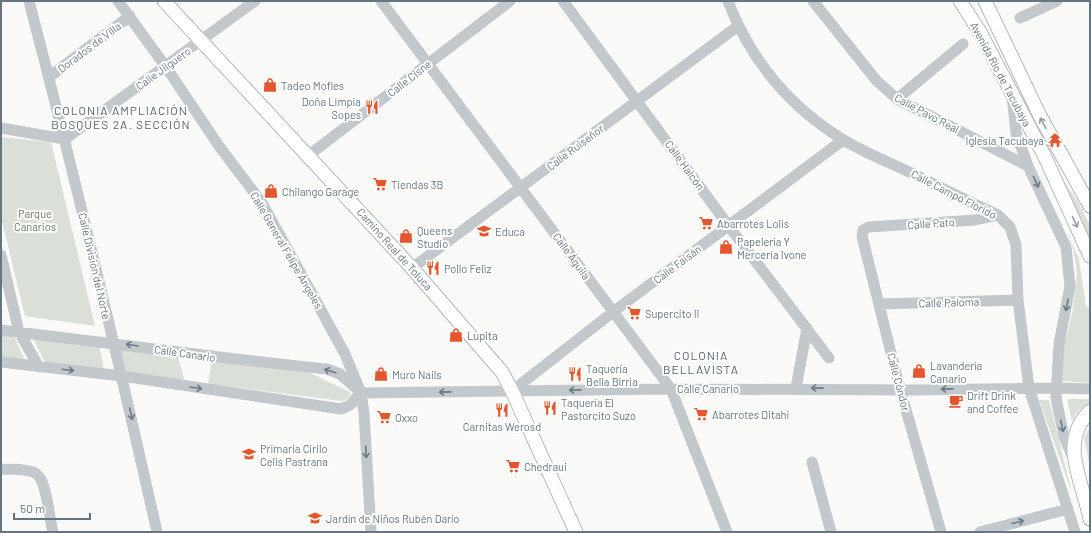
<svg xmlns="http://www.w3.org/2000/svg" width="1091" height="533" viewBox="0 0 1091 533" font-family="Barlow,sans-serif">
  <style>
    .green { fill: #dadfd7 }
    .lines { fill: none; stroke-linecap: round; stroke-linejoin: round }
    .major-casing { stroke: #b5babe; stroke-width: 15 }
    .minor { stroke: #c3c8cc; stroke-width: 11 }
    .major { stroke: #fff; stroke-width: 13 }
    .oneway { stroke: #939fa8 }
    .oneway2 { stroke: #6a7a87 }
    .labels { text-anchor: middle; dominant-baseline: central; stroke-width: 4; stroke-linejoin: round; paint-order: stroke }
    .street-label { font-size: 11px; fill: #657683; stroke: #fff }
    .poi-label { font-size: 11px; fill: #657683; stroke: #fff; text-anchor: start }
    .park-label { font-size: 11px; fill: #687a64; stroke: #fff }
    .neighbourhood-label { font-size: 12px; letter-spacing: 1px; fill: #57646e; stroke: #fff }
  </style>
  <rect width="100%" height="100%" fill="#fafaf8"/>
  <path class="green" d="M1,137L51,142L95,326L25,316L1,217Z
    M1063,180L1078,202L1090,225V246Z
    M1068,235L1079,259L1086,307L1090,308V383L1062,381L1064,346L1072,314L1077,274L1074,252Z
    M1,333L13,334L25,360L1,358Z
    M33,338L99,344L104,370L47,364L44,361Z
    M120,350L178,357L184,378L182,380L128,374L125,371Z
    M212,360L306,371L350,392L351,395L347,399L342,401L208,384Z
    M1067,399H1090V402L1077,412L1072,421Z
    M1039,400H1049L1072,493Z
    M1090,427V467L1084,438Z"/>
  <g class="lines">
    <defs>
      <path id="major" d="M164,1L412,268L502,372L512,391L576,532
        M960,1L980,32L1044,155L1090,256
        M985,1L1040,116L1090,206
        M1090,411C1058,442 1083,482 1090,519"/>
    </defs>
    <use href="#major" class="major-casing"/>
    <path class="minor" d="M29,1C75,177 117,354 157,532
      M118,1L166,67L219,146L262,203L345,354L361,393L364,413L371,532
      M381,1L671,389L727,532
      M563,1L728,225L829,358
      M728,1C750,59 789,106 842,139C861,151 884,160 905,170C936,185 967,201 998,215L1010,227L1016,245L1018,300L1029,388L1075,532
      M813,1L876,80L897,99L1028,166
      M1020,18L1057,1
      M49,77L130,16
      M1012,96L1016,133L1028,166L1066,247L1070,286L1059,344L1056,398L1064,437L1074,460
      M897,99L963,44
      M1,128L65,139L255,1
      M309,155L510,1
      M1,255L19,332L39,367
      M412,268L738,26
      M879,304L1018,300
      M1,330C110,343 218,358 327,369L340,374L356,388
      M1,362L122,376L341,409L350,405L361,393L671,389L917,390L1056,388L1090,389
      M796,388L807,328
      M512,391L613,312L843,140
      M812,462L831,532
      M1,469C12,470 25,468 35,473C47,478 49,519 53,532
      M941,532L900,389L862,236L863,230L869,227L975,220L998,215
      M980,532L1068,509"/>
    <use href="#major" class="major"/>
  </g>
  <defs><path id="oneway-shaft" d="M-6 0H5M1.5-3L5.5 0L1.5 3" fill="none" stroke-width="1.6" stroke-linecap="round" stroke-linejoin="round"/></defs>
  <g class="oneway">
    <use href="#oneway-shaft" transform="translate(1043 123) rotate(-119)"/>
    <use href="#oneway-shaft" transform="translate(1075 222) rotate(65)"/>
  </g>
  <g class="oneway2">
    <use href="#oneway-shaft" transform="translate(1036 182) rotate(65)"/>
    <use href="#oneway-shaft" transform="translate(1067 305) rotate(101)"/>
    <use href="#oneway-shaft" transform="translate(132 345) rotate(-171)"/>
    <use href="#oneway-shaft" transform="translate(68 370) rotate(7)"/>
    <use href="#oneway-shaft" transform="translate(330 371) rotate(-163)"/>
    <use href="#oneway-shaft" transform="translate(196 388) rotate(9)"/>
    <use href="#oneway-shaft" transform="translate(817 388) rotate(-179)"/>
    <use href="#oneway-shaft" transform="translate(947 389) rotate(179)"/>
    <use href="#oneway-shaft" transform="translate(575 390) rotate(179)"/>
    <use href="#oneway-shaft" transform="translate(445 392) rotate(179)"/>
    <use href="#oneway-shaft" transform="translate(131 414) rotate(77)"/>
    <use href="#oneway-shaft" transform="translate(1062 426) rotate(78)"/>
    <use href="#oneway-shaft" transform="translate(366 452) rotate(87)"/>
    <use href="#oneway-shaft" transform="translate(1018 522) rotate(-15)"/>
  </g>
  <defs>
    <symbol id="shop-bare" viewBox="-9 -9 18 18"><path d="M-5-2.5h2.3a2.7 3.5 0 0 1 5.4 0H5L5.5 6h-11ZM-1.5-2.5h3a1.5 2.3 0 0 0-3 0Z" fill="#e4572e" stroke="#fff" stroke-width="2.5" paint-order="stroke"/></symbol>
    <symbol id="restaurant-bare" viewBox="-9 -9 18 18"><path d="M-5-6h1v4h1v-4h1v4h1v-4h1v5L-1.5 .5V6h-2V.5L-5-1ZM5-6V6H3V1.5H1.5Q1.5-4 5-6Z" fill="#e4572e" stroke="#fff" stroke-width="2.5" paint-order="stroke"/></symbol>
    <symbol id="temple-bare" viewBox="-9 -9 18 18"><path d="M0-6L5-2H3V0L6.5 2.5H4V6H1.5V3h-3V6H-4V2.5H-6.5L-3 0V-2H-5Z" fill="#e4572e" stroke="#fff" stroke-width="2.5" paint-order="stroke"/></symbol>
    <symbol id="supermarket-bare" viewBox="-9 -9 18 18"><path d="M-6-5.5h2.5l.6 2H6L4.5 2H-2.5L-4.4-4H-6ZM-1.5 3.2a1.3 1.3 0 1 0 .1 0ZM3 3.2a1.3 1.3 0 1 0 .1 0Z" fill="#e4572e" stroke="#fff" stroke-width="2.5" paint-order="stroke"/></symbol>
    <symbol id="school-bare" viewBox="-9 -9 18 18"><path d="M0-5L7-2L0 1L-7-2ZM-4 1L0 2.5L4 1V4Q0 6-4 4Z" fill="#e4572e" stroke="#fff" stroke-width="2.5" paint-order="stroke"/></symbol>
    <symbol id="cafe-bare" viewBox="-9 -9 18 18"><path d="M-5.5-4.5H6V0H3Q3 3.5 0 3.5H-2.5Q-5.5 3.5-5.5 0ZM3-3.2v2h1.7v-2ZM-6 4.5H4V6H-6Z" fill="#e4572e" stroke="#fff" stroke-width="2.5" paint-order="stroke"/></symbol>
  </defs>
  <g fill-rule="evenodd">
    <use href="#shop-bare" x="260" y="75" width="20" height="20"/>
    <use href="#restaurant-bare" x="362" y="97" width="20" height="20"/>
    <use href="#temple-bare" x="1045" y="130" width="20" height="20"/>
    <use href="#supermarket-bare" x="370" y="174" width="20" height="20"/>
    <use href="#shop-bare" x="261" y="181" width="20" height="20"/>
    <use href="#supermarket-bare" x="696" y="213" width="20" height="20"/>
    <use href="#school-bare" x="474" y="221" width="20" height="20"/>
    <use href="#shop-bare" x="396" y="226" width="20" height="20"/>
    <use href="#shop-bare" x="716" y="237" width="20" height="20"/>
    <use href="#restaurant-bare" x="423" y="258" width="20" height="20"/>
    <use href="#supermarket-bare" x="624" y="303" width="20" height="20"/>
    <use href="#shop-bare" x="446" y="325" width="20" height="20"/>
    <use href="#shop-bare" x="909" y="361" width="20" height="20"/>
    <use href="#shop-bare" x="371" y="364" width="20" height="20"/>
    <use href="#restaurant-bare" x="565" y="364" width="20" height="20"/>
    <use href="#cafe-bare" x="946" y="391" width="20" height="20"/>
    <use href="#restaurant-bare" x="540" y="398" width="20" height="20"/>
    <use href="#restaurant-bare" x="492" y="400" width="20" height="20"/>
    <use href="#supermarket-bare" x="691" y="404" width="20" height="20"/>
    <use href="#supermarket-bare" x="374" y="407" width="20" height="20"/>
    <use href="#school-bare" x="239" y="444" width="20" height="20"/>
    <use href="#supermarket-bare" x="503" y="456" width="20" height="20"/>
    <use href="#school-bare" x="305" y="508" width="20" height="20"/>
  </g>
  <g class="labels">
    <g class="street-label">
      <text transform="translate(89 47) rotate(-37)">Dorados de Villa</text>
      <text transform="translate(163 68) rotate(-36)">Calle Jilguero</text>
      <text transform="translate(1001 74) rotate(62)">Avenida Río de Tacubaya</text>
      <text transform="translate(409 78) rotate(-38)">Calle Cisne</text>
      <text transform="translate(927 113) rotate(28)">Calle Pavo Real</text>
      <text transform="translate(575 147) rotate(-37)">Calle Ruiseñor</text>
      <text transform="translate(685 165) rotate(54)">Calle Halcón</text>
      <text transform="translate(954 194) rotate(27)">Calle Campo Florido</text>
      <text transform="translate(931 223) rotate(-4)">Calle Pato</text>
      <text transform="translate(395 249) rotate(48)">Camino Real de Toluca</text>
      <text transform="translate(287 250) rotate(60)">Calle General Felipe Ángeles</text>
      <text transform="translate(572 256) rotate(54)">Calle Águila</text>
      <text transform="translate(677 264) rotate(-37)">Calle Faisán</text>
      <text transform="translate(95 266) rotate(77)">Calle División del Norte</text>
      <text transform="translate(949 302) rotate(-2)">Calle Paloma</text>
      <text transform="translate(185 353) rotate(8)">Calle Canario</text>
      <text transform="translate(899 382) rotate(75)">Calle Cóndor</text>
      <text x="708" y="388">Calle Canario</text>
    </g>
    <g class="poi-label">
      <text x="281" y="85">Tadeo Mofles</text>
      <text x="361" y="101" text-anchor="end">Doña Limpia<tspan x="361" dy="13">Sopes</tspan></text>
      <text x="1044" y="140" text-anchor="end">Iglesia Tacubaya</text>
      <text x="391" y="184">Tiendas 3B</text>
      <text x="282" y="191">Chilango Garage</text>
      <text x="717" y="223">Abarrotes Lolis</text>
      <text x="417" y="230">Queens<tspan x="417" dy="13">Studio</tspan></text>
      <text x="495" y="231">Educa</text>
      <text x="737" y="241">Papelería Y<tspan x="737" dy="13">Merceria Ivone</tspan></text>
      <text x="444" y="268">Pollo Feliz</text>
      <text x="645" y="313">Supercito II</text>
      <text x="467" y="335">Lupita</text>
      <text x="930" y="365">Lavandería<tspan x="930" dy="13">Canario</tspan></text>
      <text x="586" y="368">Taquería<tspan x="586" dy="13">Bella Birria</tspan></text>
      <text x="392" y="374">Muro Nails</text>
      <text x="967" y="395">Drift Drink<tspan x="967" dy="13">and Coffee</tspan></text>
      <text x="561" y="402">Taquería El<tspan x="561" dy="13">Pastorcito Suzo</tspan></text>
      <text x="712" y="414">Abarrotes Ditahi</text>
      <text x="395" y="417">Oxxo</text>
      <text x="502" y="426" text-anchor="middle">Carnitas Werosd</text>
      <text x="260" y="448">Primaria Cirilo<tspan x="260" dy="13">Celis Pastrana</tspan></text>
      <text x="524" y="466">Chedraui</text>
      <text x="326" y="518">Jardín de Niños Rubén Darío</text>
    </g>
    <g class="park-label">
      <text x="35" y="213">Parque<tspan x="35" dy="13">Canarios</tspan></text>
    </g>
    <g class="neighbourhood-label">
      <text x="121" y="110">COLONIA AMPLIACIÓN<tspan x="121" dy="14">BOSQUES 2A. SECCIÓN</tspan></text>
      <text x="701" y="355">COLONIA<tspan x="701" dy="14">BELLAVISTA</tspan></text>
    </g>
  </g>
  <rect width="1091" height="533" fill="none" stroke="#657683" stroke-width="4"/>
  <path d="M14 513v6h76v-6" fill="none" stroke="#657683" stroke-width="2"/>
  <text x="20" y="513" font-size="12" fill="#657683" stroke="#ffffff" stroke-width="3" paint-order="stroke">50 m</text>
</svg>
